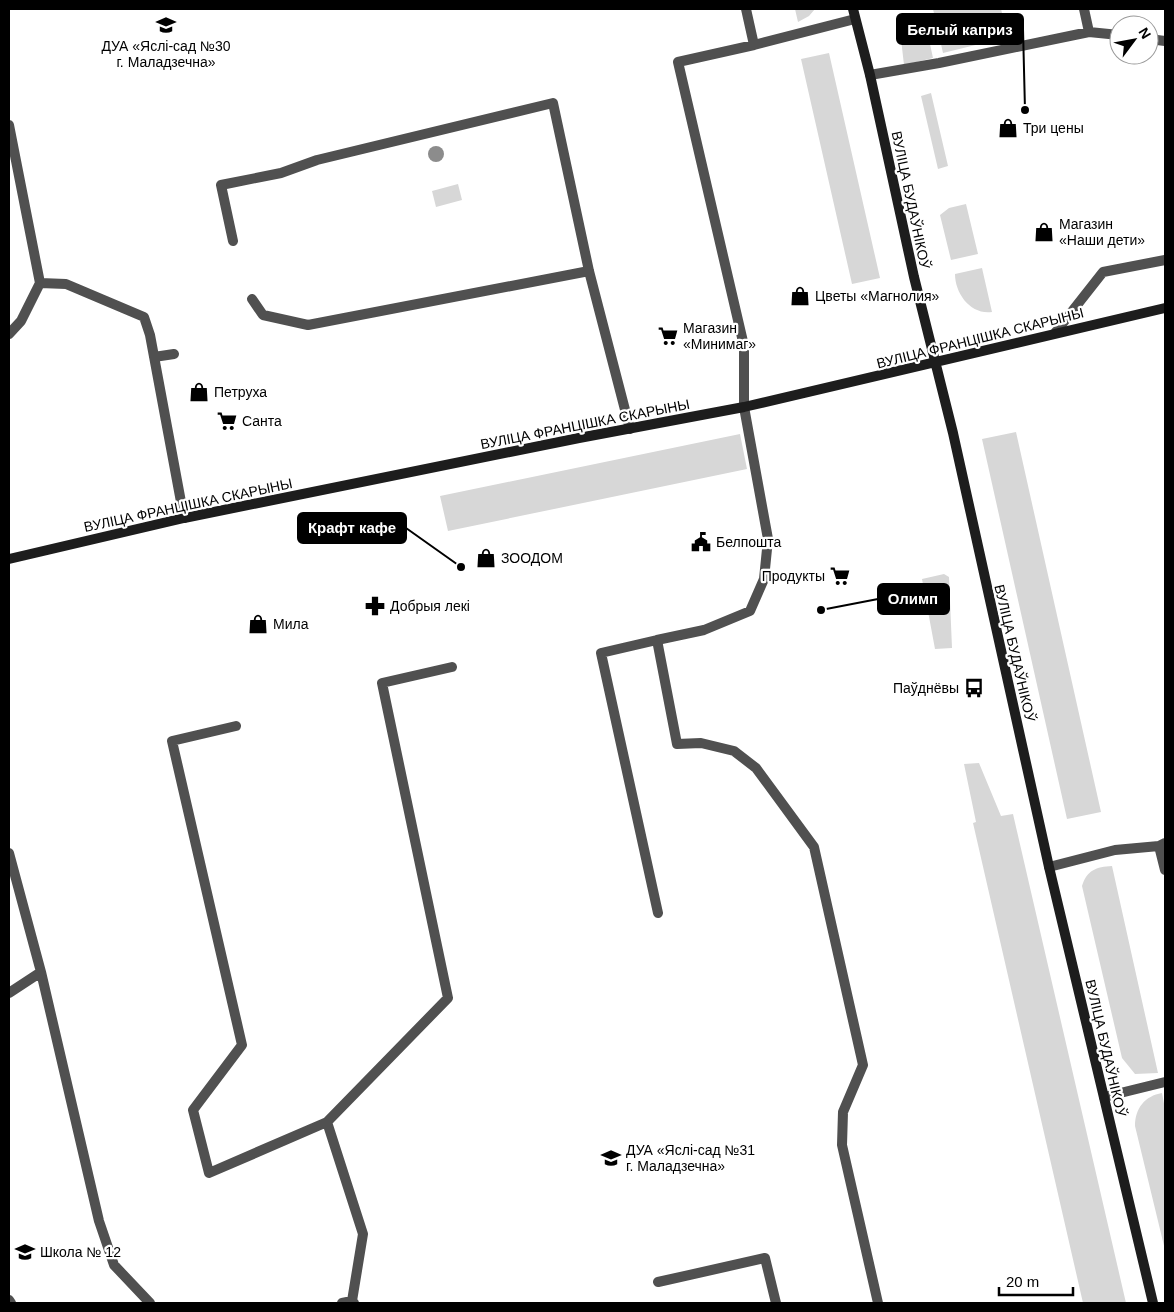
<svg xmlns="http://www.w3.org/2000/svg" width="1174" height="1312" viewBox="0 0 1174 1312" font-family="Helvetica,sans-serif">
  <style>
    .green { fill: #d7d7d7 }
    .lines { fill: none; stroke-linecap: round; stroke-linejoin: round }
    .service { stroke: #505050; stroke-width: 10 }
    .secondary { stroke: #1d1d1d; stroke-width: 10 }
    .tree { fill: #8c8c8c }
    .labels { text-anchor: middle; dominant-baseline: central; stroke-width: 4.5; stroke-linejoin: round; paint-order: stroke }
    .poi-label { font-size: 14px; fill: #000; stroke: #fff; text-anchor: start }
    .street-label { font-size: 14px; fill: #000; stroke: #fff }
    .leader { fill: none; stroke: #000; stroke-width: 2 }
    .callout-dot { fill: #000; stroke: #fff; stroke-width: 2 }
    .callout { fill: #000; stroke: #000; stroke-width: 2 }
    .callout-label { font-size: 15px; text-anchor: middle; font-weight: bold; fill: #fff }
  </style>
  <rect width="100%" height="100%" fill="#fff"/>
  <path class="green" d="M795,9H815L809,16L798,22Z
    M933,9H1001L1008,37L943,53Z
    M925,21L933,58L904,65L901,39L908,24Z
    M829,53L880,278L852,284L801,59Z
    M931,93L948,166L938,169L921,96Z
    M458,184L462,200L436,207L432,191Z
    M966,204L978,254L951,260L940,215L949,208Z
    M982,268L992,312C971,315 955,294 955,274Z
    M1016,432L1101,812L1067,819L982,439Z
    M740,434L747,469L448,531L440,496Z
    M944,574L949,577L952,648L935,649L922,579Z
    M979,763L1001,816L1013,814L1126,1303H1083L973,823L976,822L964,764Z
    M1112,866L1158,1073L1135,1074L1122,1058L1082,886C1087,870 1096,867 1112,866Z
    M1162,1093L1165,1109V1250L1135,1126C1135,1108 1145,1096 1162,1093Z"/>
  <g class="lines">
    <path class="service" d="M746,9L754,45L855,19
      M1084,9L1089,32
      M1149,39L1165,41
      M754,45L678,62L744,346V407L768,539L764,579L750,611L704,630L657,640L677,744L701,743L734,751L756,768L814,847L863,1065L843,1112L842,1145L878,1303
      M870,75L939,63L1089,32L1119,35
      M9,125L40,283L21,321L9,334
      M233,241L221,185L281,173L317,160L553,103L589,271L630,429
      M40,283L66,284L144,317L150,335L184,518
      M252,299L263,315L308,325L589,271
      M1055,333L1103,272L1165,260
      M154,357L174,354
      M657,640L601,653L658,913
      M236,726L172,741L242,1045L193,1110L209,1173L327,1122L363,1234L352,1301
      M1159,846L1165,870
      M9,853L41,972L99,1221L114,1265L150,1303
      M1049,867L1115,850L1159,846L1165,843
      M9,993L41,972
      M1104,1097L1165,1082
      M327,1122L448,998L382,683L452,667
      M658,1282L765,1258L776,1303
      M9,1300L11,1303
      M342,1303L352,1301L354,1303"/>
    <path class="secondary" d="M853,9L870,75L914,277L953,433L1049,867L1153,1303
      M9,559L184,518L579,438L744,407L1165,308"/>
  </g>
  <circle class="tree" cx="436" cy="154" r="8"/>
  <defs>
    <symbol id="school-bare" viewBox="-9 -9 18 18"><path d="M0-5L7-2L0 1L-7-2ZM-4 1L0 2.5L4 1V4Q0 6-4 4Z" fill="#000" stroke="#fff" stroke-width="2.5" paint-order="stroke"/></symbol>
    <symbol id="shop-bare" viewBox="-9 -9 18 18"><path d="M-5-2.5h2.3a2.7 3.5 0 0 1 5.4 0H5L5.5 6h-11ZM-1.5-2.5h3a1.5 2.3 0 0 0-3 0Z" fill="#000" stroke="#fff" stroke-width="2.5" paint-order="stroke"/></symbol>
    <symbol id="supermarket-bare" viewBox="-9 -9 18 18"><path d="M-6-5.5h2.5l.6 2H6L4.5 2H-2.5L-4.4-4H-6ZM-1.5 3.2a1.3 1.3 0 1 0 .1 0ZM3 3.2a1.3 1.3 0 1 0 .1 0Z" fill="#000" stroke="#fff" stroke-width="2.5" paint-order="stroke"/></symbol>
    <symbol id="civic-bare" viewBox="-9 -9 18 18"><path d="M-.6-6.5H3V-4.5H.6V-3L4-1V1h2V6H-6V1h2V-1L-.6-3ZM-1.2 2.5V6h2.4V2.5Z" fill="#000" stroke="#fff" stroke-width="2.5" paint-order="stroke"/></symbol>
    <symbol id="pharmacy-bare" viewBox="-9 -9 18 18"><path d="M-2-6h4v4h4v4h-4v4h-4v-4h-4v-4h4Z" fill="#000" stroke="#fff" stroke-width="2.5" paint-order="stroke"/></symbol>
    <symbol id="bus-bare" viewBox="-9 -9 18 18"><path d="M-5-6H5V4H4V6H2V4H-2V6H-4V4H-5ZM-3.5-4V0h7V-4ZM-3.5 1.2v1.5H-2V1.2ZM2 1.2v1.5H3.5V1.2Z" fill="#000" stroke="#fff" stroke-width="2.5" paint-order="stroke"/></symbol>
  </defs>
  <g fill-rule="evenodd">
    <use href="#school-bare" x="152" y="11" width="28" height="28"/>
    <use href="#shop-bare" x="994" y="114" width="28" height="28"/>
    <use href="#shop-bare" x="1030" y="218" width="28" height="28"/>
    <use href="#shop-bare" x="786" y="282" width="28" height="28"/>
    <use href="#supermarket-bare" x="654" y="322" width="28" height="28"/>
    <use href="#shop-bare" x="185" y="378" width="28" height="28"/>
    <use href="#supermarket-bare" x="213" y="407" width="28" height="28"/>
    <use href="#civic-bare" x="687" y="528" width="28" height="28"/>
    <use href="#shop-bare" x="472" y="544" width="28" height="28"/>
    <use href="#supermarket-bare" x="826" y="562" width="28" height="28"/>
    <use href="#pharmacy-bare" x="361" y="592" width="28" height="28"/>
    <use href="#shop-bare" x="244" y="610" width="28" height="28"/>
    <use href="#bus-bare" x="960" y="674" width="28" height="28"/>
    <use href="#school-bare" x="597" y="1144" width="28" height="28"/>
    <use href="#school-bare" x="11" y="1238" width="28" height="28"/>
  </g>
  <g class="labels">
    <g class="poi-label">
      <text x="166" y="46" text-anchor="middle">ДУА «Яслі-сад №30<tspan x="166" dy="16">г. Маладзечна»</tspan></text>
      <text x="1023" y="128">Три цены</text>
      <text x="1059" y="224">Магазин<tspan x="1059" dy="16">«Наши дети»</tspan></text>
      <text x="815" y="296">Цветы «Магнолия»</text>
      <text x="683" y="328">Магазин<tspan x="683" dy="16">«Минимаг»</tspan></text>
      <text x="214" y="392">Петруха</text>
      <text x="242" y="421">Санта</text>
      <text x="716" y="542">Белпошта</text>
      <text x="501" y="558">ЗООДОМ</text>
      <text x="825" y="576" text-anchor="end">Продукты</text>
      <text x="390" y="606">Добрыя лекі</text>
      <text x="273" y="624">Мила</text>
      <text x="959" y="688" text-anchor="end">Паўднёвы</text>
      <text x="626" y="1150">ДУА «Яслі-сад №31<tspan x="626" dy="16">г. Маладзечна»</tspan></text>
      <text x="40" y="1252">Школа № 12</text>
    </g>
    <g class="street-label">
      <text transform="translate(911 200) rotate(78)">ВУЛІЦА БУДАЎНІКОЎ</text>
      <text transform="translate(980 338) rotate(-14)">ВУЛІЦА ФРАНЦІШКА СКАРЫНЫ</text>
      <text transform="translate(585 424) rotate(-11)">ВУЛІЦА ФРАНЦІШКА СКАРЫНЫ</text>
      <text transform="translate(188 505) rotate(-12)">ВУЛІЦА ФРАНЦІШКА СКАРЫНЫ</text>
      <text transform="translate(1015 653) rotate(77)">ВУЛІЦА БУДАЎНІКОЎ</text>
      <text transform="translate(1106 1048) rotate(77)">ВУЛІЦА БУДАЎНІКОЎ</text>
    </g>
  </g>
  <path class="leader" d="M1025 110L1023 29M461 567L406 528M821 610L878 599"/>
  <g class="callout-dot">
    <circle cx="1025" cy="110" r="5"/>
    <circle cx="461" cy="567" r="5"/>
    <circle cx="821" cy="610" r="5"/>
  </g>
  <g class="callout">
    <rect x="897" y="14" width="126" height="30" rx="5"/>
    <rect x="298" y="513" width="108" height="30" rx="5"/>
    <rect x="878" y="584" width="71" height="30" rx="5"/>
  </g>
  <g class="callout-label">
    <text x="960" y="35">Белый каприз</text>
    <text x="352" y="533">Крафт кафе</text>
    <text x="913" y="604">Олимп</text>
  </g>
  <rect width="1174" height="1312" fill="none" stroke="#000000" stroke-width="20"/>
  <g transform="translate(1134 40) rotate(58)"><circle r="24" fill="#ffffff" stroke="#999999"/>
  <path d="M0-4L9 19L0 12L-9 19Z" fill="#000000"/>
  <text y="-8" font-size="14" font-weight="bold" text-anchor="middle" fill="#000000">N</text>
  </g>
  <path d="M999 1287v8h74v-8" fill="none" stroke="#000000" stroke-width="2.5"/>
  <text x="1006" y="1287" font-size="15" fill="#000000" stroke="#ffffff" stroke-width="4" paint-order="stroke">20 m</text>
</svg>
